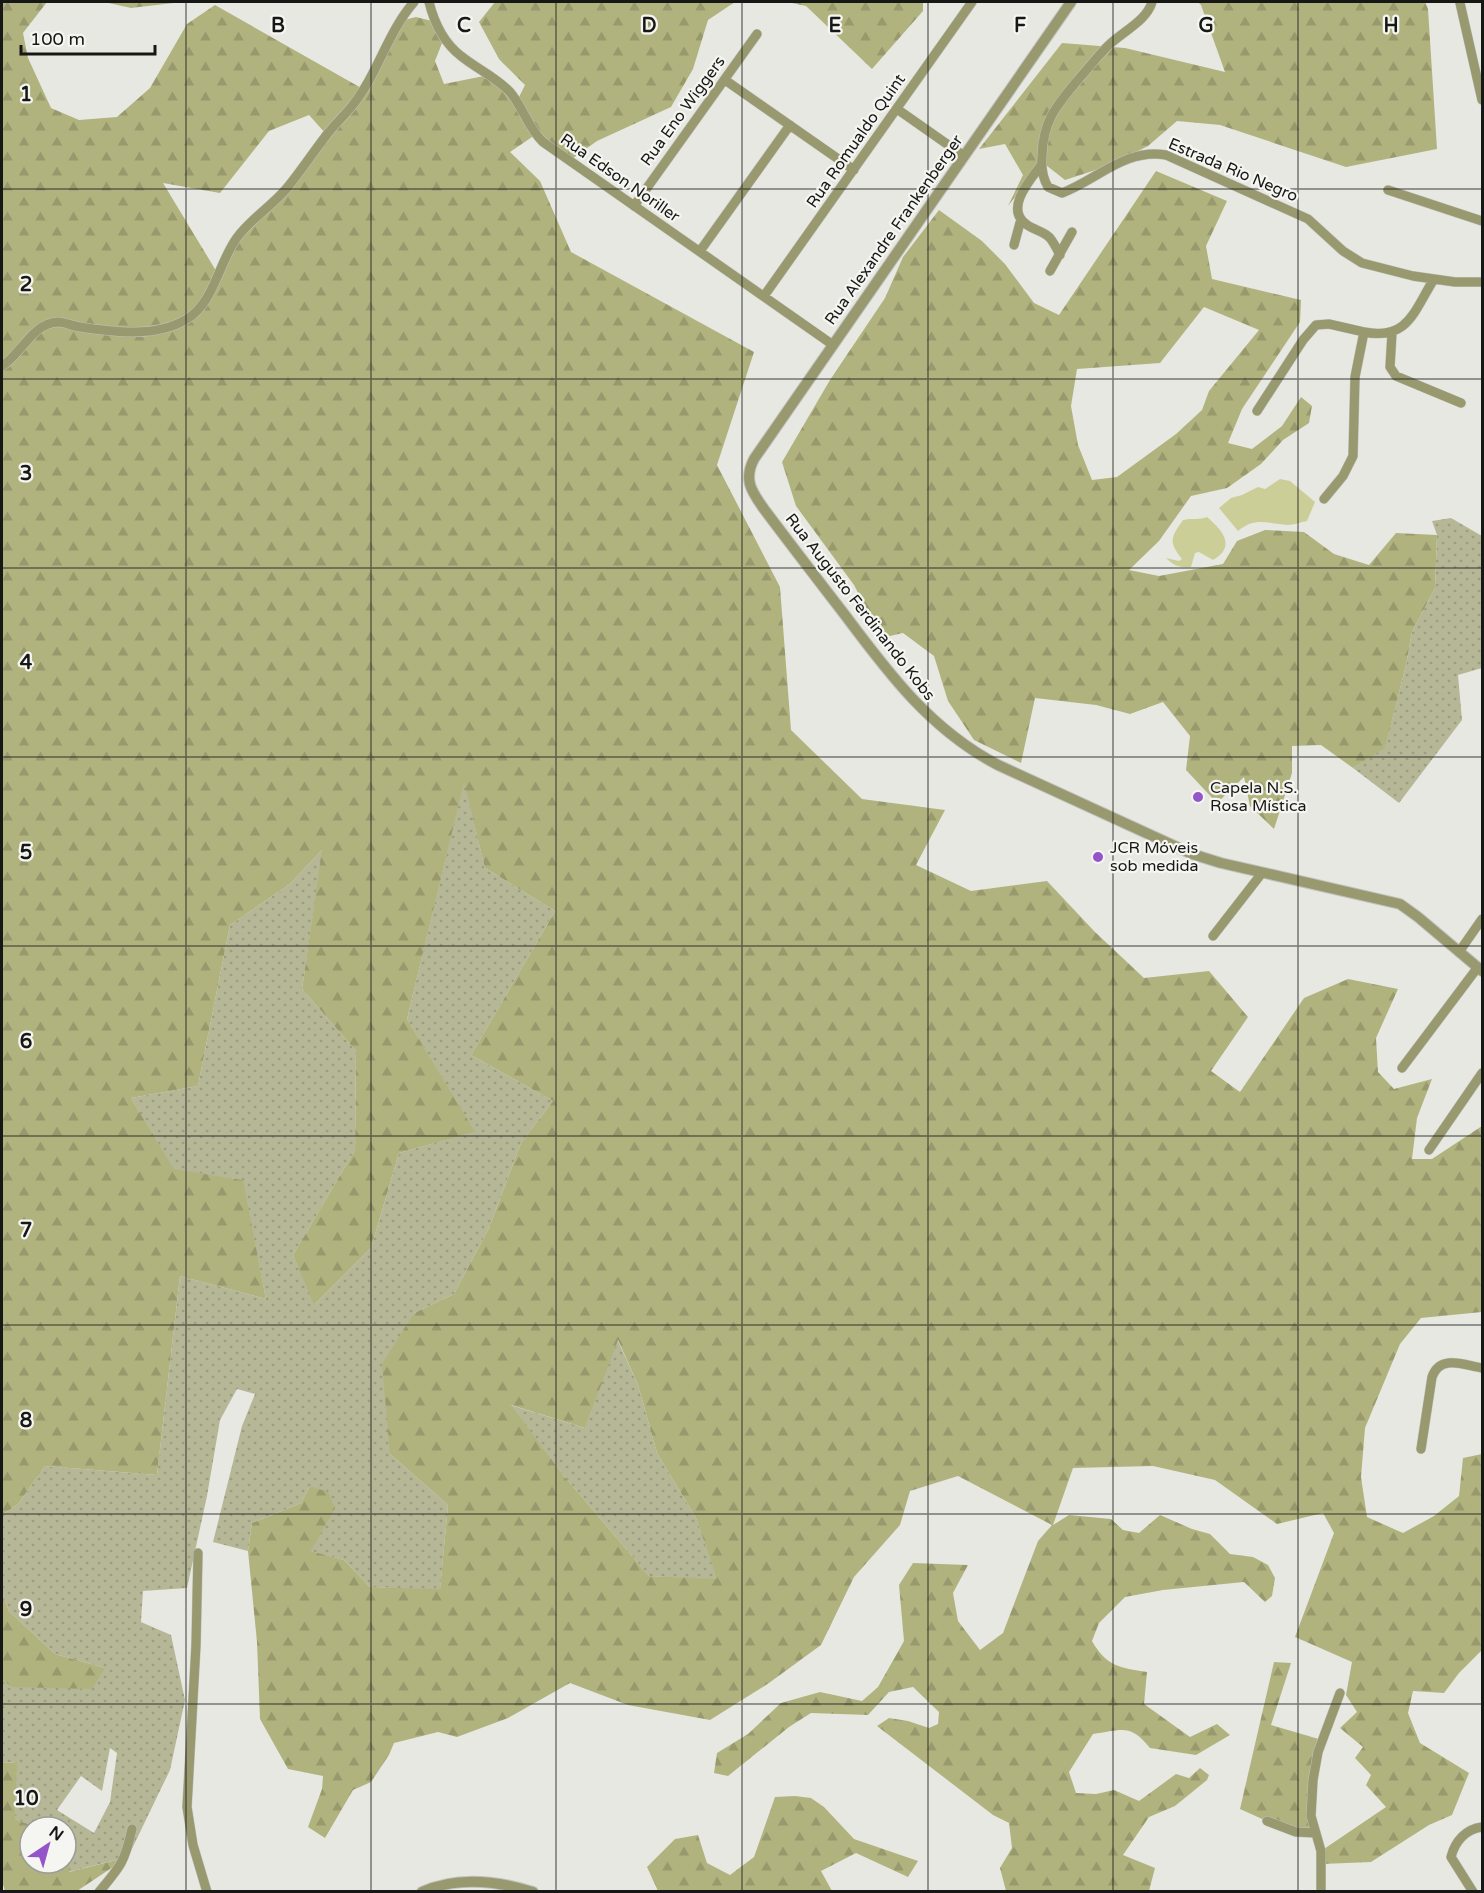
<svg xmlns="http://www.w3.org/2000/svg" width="1484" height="1893" viewBox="0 0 1484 1893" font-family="'Varela Round',sans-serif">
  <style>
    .grass { fill: url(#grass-dots); fill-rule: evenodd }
    .forest { fill: url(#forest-firs); fill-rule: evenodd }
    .water { fill: #ccce98 }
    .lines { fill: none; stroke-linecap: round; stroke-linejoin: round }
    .minor-casing { stroke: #c2c2be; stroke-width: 10 }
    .tertiary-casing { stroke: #c2c2be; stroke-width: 12 }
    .minor { stroke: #98996f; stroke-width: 9 }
    .tertiary { stroke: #98996f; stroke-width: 10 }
    .grid { fill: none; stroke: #171716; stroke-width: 1.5; stroke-opacity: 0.55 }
    .poi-dot { fill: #9455cb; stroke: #f5f5f1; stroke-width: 2 }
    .labels { text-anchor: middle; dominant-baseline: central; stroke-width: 4.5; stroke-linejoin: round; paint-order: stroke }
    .street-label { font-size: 16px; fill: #171716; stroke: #f5f5f1 }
    .poi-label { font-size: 16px; fill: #171716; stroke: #f5f5f1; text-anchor: start }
    .grid-label { font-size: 20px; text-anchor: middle; font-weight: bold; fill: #171716; stroke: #f5f5f1; stroke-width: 4.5; stroke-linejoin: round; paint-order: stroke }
  </style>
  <defs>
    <pattern id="grass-dots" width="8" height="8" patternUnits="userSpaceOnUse" patternTransform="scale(1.5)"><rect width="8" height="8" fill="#b6b796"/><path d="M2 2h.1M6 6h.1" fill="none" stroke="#9c9d81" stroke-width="1.8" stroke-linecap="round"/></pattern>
    <pattern id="forest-firs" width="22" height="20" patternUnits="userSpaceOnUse" patternTransform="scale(1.5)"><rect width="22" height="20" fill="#b1b37e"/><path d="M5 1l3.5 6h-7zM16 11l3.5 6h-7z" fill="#98996c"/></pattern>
  </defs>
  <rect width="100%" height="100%" fill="#e8e8e3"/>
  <path class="grass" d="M1451,518L1482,536V668L1458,675L1462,720L1399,803L1353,768L1385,747L1406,665L1412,632L1435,588L1437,535L1432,521Z
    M464,781L485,868L555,911L471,1055L553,1101L521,1143L489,1228L454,1294L414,1313L390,1454L448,1505L440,1590L370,1587L344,1560L310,1551V1486L301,1503L252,1523L248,1551L213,1542L242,1426L255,1394L237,1389L220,1420L207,1496L187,1588L143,1591L141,1622L171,1635L185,1700L170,1770L128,1857L68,1872L72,1841L66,1838V1827H36L15,1819L16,1762L2,1763V1680L13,1687L105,1668L55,1654L9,1611L2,1594V1515L18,1504L45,1466L157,1475L180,1276L266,1299L242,1180L174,1170L131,1098L198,1086L230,925L290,884L323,849L302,989L356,1051L355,1150L293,1255L315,1304L371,1248L399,1153L474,1132L407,1019ZM110,1748L117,1753L110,1802L94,1833L57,1810L81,1776L102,1791Z
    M617,1339L638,1385L657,1453L696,1518L718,1580L649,1576L564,1476L510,1405L585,1428Z"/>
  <path class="forest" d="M2,2H47L23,33L28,58L51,108L79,120L117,117L150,88L187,24L215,5L363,89L400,21L416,17L436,22L444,38L435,61L444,84L489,75L517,101L525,85L499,59L479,22L495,2H735L708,20L693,69L671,107L597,141L569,161L535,135L510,152L540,181L571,252L754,352L717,465L780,587L791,730L862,799L945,810L916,865L971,891L1047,881L1095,932L1144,978L1209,971L1248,1017L1211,1071L1240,1092L1304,998L1348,979L1398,989L1376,1038L1378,1072L1394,1089L1432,1079L1417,1118L1412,1159H1432L1482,1126V1312L1421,1318L1400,1344L1365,1428L1361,1477L1367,1517L1403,1533L1434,1516L1459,1496L1463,1458L1482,1454V1650L1459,1673L1444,1693L1413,1691L1408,1713L1420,1743L1469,1773L1452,1815L1429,1825L1371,1862L1322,1864L1321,1851L1386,1807L1366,1785L1371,1775L1355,1758L1363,1747L1340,1728L1357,1712L1346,1695L1352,1662L1295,1637L1334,1533L1323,1513L1277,1524L1215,1480L1153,1466L1073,1468L1053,1525L1069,1515L1111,1519L1123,1530L1139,1533L1160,1515L1192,1529L1210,1534L1230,1554L1253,1557L1268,1565L1275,1578L1272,1596L1265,1602L1244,1582L1163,1590L1125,1597L1099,1623L1092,1641C1106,1666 1120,1668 1147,1672L1144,1704L1190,1737L1217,1724L1230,1735L1196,1755L1150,1748C1130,1723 1122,1730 1093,1734L1069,1772L1076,1793L1096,1794L1114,1790L1139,1801L1176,1774L1189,1778L1200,1768L1209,1775L1207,1780L1175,1806L1149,1817L1123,1855L1155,1868L1149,1891H1006L1000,1868L1012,1848L1009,1823L993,1815L877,1726L889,1718L908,1721L929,1728L938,1724L939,1712L913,1687L889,1692L868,1715L811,1713L789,1727L728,1776L714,1773L717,1753L748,1734L781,1703L820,1692L862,1701L878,1687L904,1641L899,1585L913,1563L968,1565L953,1593L958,1621L980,1650L1003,1633L1038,1541L1052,1525L958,1476L910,1491L900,1525L854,1577L821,1645L769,1683L710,1720L628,1705L570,1683L508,1718L457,1737L438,1732L394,1743L389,1755L371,1782L353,1790L325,1838L308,1827L322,1789L323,1776L288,1769L260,1719L257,1642L248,1551L252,1523L301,1503L310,1486L328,1492L335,1508L311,1551L344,1560L370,1587L440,1589L448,1505L390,1454L382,1364L414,1313L454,1294L489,1228L521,1143L553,1101L471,1055L555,911L485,868L464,783L407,1019L475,1132L399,1153L371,1248L314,1305L293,1255L355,1150L356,1051L302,989L322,850L290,884L230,925L198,1086L131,1098L174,1169L243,1180L266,1299L180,1276L157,1475L45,1466L18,1504L2,1515ZM309,115L326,134L286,189L228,251L218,274L163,183L220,193L269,131ZM618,1340L638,1385L657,1453L696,1518L717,1579L649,1576L564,1476L511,1405L585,1428Z
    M104,2H182L131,8Z
    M787,2H923V11L872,69L806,6Z
    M1198,2H1425L1428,9L1437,149L1346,167L1220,125L1177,121L1148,146L1108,166L1065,180L1042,162L1008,206L1023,175L1005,144L979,149L1062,43L1125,48L1225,72L1201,5Z
    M1156,171L1227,201L1206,246L1212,279L1301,300L1300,322L1242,409L1228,443L1252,449L1282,426L1301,397L1312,406L1309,423L1283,440L1261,464L1227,488L1191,496L1159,541L1129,570L1159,576L1223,564L1237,541L1265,530L1304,532L1334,554L1369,565L1396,533L1437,535L1435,588L1412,632L1406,665L1385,748L1353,768L1321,745L1292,746V773L1274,829L1250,806L1244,777L1217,803L1186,770L1190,736L1163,702L1130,714L1096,705L1035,698L1021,763L974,740L948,701L934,656L903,633L881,638L854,585L796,506L782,462L830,380L885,298L903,257L939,210L982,241L1005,264L1034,303L1059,315ZM1204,307L1259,330L1209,391L1202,410L1176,434L1117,477L1092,480L1078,445L1071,406L1077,369L1160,363Z
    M2,1594L9,1611L55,1654L105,1668L92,1689L12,1687L2,1680Z
    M1274,1662L1291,1663L1271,1725L1322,1740L1313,1780L1316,1833L1271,1823L1240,1809Z
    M17,1762L15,1819L36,1827H30V1863H66V1838L72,1841L69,1872L128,1857L77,1891H5L2,1881V1763Z
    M795,1796L811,1798L824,1807L854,1839L918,1861L908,1877L856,1853L821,1871L832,1891H658L647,1867L675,1839L698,1835L707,1863L730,1875L754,1857L775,1797Z"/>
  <path class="water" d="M1280,479L1290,481L1315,502L1307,521C1301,522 1294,525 1288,525C1268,524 1256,516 1238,531L1219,508L1231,498L1242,495L1258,487L1265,489Z
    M1207,517C1222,530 1237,546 1213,560L1199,552L1195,553L1191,567C1180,568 1174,566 1166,558L1179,561L1182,559C1168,542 1171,537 1183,520C1192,518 1199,520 1207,517Z"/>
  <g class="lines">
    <defs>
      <path id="minor" d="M429,2C434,22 444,43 461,56C477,69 496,77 510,92C523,107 528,128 543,142L833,345
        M1152,2C1147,20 1124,31 1110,44C1100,53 1091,65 1082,75C1059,103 1043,118 1042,156C1041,168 1042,177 1048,187L1062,193C1097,180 1125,148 1166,155L1308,219L1343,251L1362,263L1413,276L1455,282H1482
        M1460,3L1482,100
        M725,80L854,170
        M897,109L964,156
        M1042,164C1031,179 1004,208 1026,224C1033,230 1044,231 1050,238C1054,243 1057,249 1060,255
        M1388,190L1482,221
        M634,206L757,34
        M1014,245L1021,219
        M700,251L790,125
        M1050,271L1072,232
        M764,296L972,2
        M1392,333L1390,367L1396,376L1461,403
        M2,366C21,355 32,323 58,322C64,322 73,326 80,327C113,332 156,338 187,319C214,302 218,265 236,239C250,219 271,207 287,188C300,172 312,154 325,137C333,126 343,117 352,106C378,74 387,33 414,2
        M1257,411L1303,340L1316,325L1329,324L1364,332
        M1324,499L1343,476L1353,456L1355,377L1364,332C1408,341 1414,311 1434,279
        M1213,936L1262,873
        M1459,952L1482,919
        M1402,1068L1478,967
        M1429,1150L1482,1073
        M1421,1449L1432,1377C1440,1354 1464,1365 1482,1368
        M198,1553L196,1645L187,1807L193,1845L207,1892
        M1267,1821L1296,1832L1316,1833
        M99,1892C121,1866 125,1861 132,1829
        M1321,1892V1851L1311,1816L1313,1780L1318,1752L1340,1693
        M1473,1892L1451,1857C1455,1841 1466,1829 1482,1827"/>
      <path id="tertiary" d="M1071,2L754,459C743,480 752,492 764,509C791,545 818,580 845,615C889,674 931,730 998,765L1192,854L1221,863L1400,904L1418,917L1482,971
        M422,1892C457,1876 498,1881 533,1892"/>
    </defs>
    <use href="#minor" class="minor-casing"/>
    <use href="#tertiary" class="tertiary-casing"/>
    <use href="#minor" class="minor"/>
    <use href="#tertiary" class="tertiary"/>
  </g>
  <path class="grid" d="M186,2V1892M371,2V1892M556,2V1892M742,2V1892M928,2V1892M1113,2V1892M1298,2V1892M2,189H1482M2,379H1482M2,568H1482M2,757H1482M2,946H1482M2,1136H1482M2,1325H1482M2,1514H1482M2,1704H1482"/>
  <g class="poi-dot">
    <circle cx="1198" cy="797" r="6"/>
    <circle cx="1098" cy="857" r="6"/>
  </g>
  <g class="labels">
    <g class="street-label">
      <text transform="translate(683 111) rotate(-54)">Rua Eno Wiggers</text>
      <text transform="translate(856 141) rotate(-55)">Rua Romualdo Quint</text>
      <text transform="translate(1233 170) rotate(23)">Estrada Rio Negro</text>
      <text transform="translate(620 178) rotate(35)">Rua Edson Noriller</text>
      <text transform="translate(894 230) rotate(-55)">Rua Alexandre Frankenberger</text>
      <text transform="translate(860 607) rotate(52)">Rua Augusto Ferdinando Kobs</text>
    </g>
    <g class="poi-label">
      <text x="1210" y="788">Capela N.S.<tspan x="1210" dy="18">Rosa Mística</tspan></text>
      <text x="1110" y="848">JCR Móveis<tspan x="1110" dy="18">sob medida</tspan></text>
    </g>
  </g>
  <g class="grid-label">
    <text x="278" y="32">B</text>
    <text x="464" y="32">C</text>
    <text x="649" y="32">D</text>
    <text x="835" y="32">E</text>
    <text x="1020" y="32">F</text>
    <text x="1206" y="32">G</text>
    <text x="1391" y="32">H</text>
    <text x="26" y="101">1</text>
    <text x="26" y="291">2</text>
    <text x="26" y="480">3</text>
    <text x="26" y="669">4</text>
    <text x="26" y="859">5</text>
    <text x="26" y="1048">6</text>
    <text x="26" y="1237">7</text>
    <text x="26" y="1427">8</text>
    <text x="26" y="1616">9</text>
    <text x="26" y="1805">10</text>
  </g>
  <rect width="1484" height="1893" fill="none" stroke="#171716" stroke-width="6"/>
  <g transform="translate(48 1845) rotate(36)"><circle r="28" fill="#f5f5f1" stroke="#9c9c99" stroke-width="1.5"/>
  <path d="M0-4.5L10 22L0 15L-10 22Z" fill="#9455cb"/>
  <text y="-9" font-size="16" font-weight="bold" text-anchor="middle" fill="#171716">N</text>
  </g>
  <path d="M21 45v9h134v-9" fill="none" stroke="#171716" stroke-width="3"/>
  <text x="30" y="45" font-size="18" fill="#171716" stroke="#f5f5f1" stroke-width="4.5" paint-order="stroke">100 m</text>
</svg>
